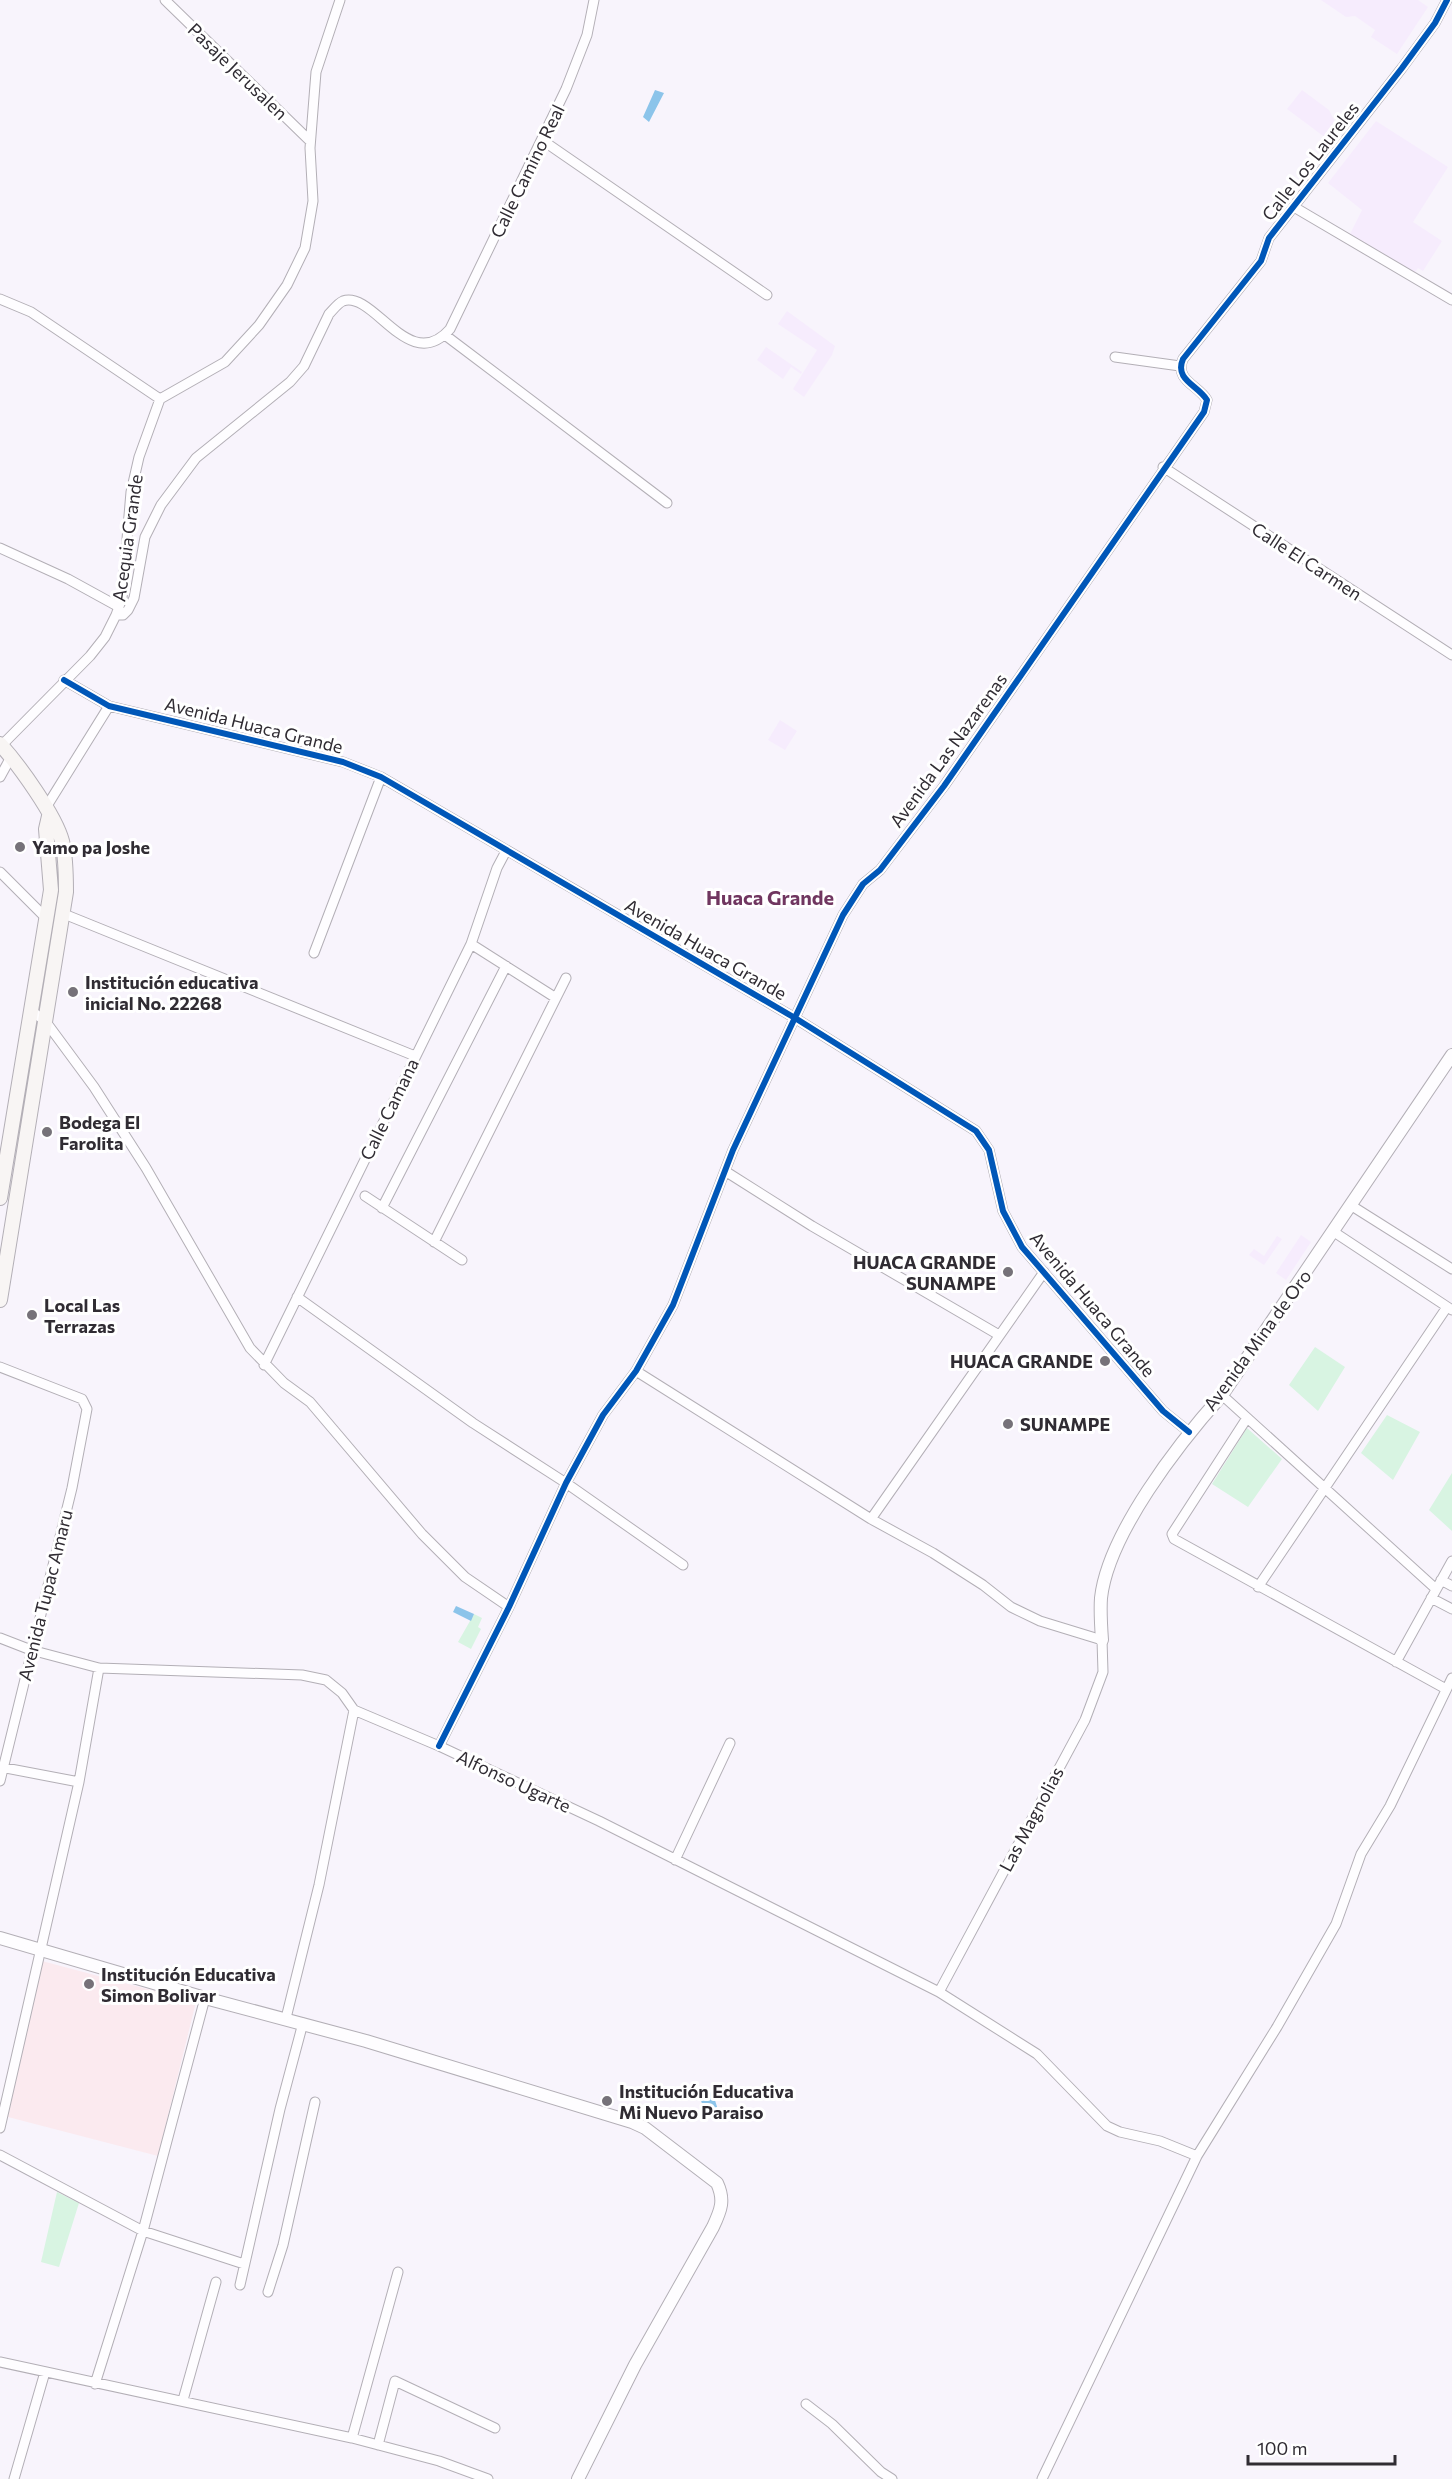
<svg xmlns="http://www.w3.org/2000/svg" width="1452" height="2479" viewBox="0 0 1452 2479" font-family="Commissioner,sans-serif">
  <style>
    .built { fill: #f6ecfd }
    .education { fill: #fbeaef }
    .green { fill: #d8f4e2 }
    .water { fill: #8cc4ea }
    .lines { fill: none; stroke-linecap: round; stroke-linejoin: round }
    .minor-casing { stroke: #b3afb6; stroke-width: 11 }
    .tertiary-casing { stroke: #b3afb6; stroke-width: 14 }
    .secondary-casing { stroke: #b3afb6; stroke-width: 16 }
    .minor { stroke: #fefdff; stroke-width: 9 }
    .tertiary { stroke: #fefdff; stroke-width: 12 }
    .secondary { stroke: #f8f5f4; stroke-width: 14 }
    .cycleway-casing { stroke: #fff; stroke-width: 10 }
    .cycleway { stroke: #0057b8; stroke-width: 6 }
    .poi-dot { fill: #767279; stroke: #fff; stroke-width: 2 }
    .labels { text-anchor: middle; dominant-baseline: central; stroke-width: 6; stroke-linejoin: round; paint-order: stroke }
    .street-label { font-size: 18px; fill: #302c33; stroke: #fff }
    .poi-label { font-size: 18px; font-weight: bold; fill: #302c33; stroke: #fff; text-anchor: start }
    .neighbourhood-label { font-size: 20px; font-weight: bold; fill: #703660; stroke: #fff }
  </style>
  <rect width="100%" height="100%" fill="#f8f4fc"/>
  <path class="built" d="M1321,0H1418L1428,7L1397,54L1371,37L1375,30L1355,16L1346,17Z
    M1302,90L1329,110L1334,120L1331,130L1344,140L1338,147L1287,109Z
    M1376,121L1448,167L1413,222L1442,241L1423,271L1418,268L1413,275L1350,234L1362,210L1328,183Z
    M787,311L835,346L832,355L804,397L793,389L817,350L778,324Z
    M766,347L802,372L801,374L791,367L783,379L757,360Z
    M780,720L797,731L785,750L768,740Z
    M1301,1235L1311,1242L1286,1280L1276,1273Z
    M1277,1236L1282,1239L1264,1265L1249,1255L1254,1249L1264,1256Z"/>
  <path class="education" d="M42,1961L196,2002L158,2156L8,2117Z"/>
  <path class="green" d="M1315,1347L1345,1367L1318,1411L1289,1385Z
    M1387,1415L1420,1432L1393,1480L1361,1453Z
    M1247,1428L1282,1459L1248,1507L1212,1484Z
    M1452,1473V1531L1429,1510Z
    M474,1614L482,1618L478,1627L481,1629L471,1649L458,1642Z
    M57,2192L79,2203L59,2267L41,2262Z"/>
  <path class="water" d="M655,90L664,93L649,122L643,117Z
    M456,1606L474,1614L471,1621L453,1612Z
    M706,2090L713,2094L719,2113L714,2117L705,2114L700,2097Z"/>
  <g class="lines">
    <defs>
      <path id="minor" d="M165,0L310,141
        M542,140L767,295
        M1294,207L1452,300
        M0,299L31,312L160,399
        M445,335L667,503
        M1115,357L1180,366
        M1163,467L1452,655
        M0,548L68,579L119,607
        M116,615H123L128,610L134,598L145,537L161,505L196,458L290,382L304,366L329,314C333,310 338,303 343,301C374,290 409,376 450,329L566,89L587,35L594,0
        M64,680L109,706L343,762L381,777L795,1018L976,1131L989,1150L1003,1211L1022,1247L1163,1411L1189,1432
        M2,745L90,656L105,637L116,615L122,598L131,492L139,457L160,399L225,362L259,325L287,285L305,248L313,201L310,148L316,72L340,0
        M0,777L11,757
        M45,809L109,706
        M0,872L47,919
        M64,914L415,1056
        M471,944L556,998
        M314,953L381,777
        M32,1011L46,1022L94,1087L146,1168L250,1348L284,1383L310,1402L422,1534L465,1577L509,1607
        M725,1171L812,1226L999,1335
        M365,1196L462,1260
        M1352,1206L1452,1269
        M382,1208L506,966
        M1334,1232L1452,1310
        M434,1242L566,978
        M297,1297L473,1423L566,1483L683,1565
        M264,1365L471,944L497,868L506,851
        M0,1367L82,1399L87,1409L72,1488L0,1781
        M636,1371L871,1519L933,1553L983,1585L1011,1607L1040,1621L1102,1640L1103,1672L1085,1720L939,1992
        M1222,1395L1436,1589
        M1247,1418L1172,1534L1174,1539L1446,1689
        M871,1519L1044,1272
        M1441,1580L1452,1586
        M1258,1587L1447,1307
        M1431,1598L1452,1609
        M0,1638L31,1650L99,1668L302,1675L326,1680L342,1693L354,1710L439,1746L599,1821L939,1992L1037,2054L1107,2126L1120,2132L1160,2141L1197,2156
        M1396,1662L1452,1561
        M439,1746L509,1607L566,1483L603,1415L636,1371L673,1305L733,1150L843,915L863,884L880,870L944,786L1204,412L1207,400C1198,385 1174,380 1183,359L1261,261L1269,238L1402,68L1435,23L1447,0
        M0,1767L79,1782
        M675,1860L730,1743
        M286,2018L319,1885L354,1710
        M0,2128L79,1782L99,1668
        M0,2155L143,2231L244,2264
        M240,2285L280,2109L303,2023
        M268,2292L283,2245L315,2102
        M0,2362L352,2438L439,2461L488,2479
        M95,2384L143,2231L205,1998
        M183,2400L216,2282
        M806,2404L832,2424L881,2472L892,2479
        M352,2438L398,2272
        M378,2445L395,2381L495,2428
        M14,2479L45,2372
        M1042,2479L1197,2156L1277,2027L1336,1924L1361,1854L1390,1806L1452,1678"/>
      <path id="tertiary" d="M1102,1640C1101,1626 1100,1612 1101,1598C1108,1534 1179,1443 1222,1395L1452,1055
        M0,1938L205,1998L366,2041L632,2122L645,2128L717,2183C725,2200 721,2210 713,2227L635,2365L578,2479"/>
      <path id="secondary" d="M0,744C19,765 55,815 62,841C66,857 66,875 66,892L0,1300
        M0,1198L51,890L46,829L49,816"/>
    </defs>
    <use href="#minor" class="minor-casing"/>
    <use href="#tertiary" class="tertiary-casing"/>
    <use href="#secondary" class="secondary-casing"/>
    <use href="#minor" class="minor"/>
    <use href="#tertiary" class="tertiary"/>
    <use href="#secondary" class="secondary"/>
    <defs>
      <path id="cycleway" d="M64,680L109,706L343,762L381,777L795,1018L976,1131L989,1150L1003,1211L1022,1247L1163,1411L1189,1432
        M439,1746L509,1607L566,1483L603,1415L636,1371L673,1305L733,1150L843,915L863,884L880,870L944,786L1204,412L1207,400C1198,385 1174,380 1183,359L1261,261L1269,238L1402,68L1435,23L1447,0"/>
    </defs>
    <use href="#cycleway" class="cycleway-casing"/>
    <use href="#cycleway" class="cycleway"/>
  </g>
  <g class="poi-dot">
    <circle cx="20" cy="847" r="6"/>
    <circle cx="73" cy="992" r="6"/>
    <circle cx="47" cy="1132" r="6"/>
    <circle cx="1008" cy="1272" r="6"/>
    <circle cx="32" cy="1315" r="6"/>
    <circle cx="1105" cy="1361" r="6"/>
    <circle cx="1008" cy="1424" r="6"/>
    <circle cx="89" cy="1984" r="6"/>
    <circle cx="607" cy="2101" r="6"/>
  </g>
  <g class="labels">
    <g class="street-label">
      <text transform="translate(238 71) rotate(44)">Pasaje Jerusalen</text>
      <text transform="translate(1310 161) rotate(-52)">Calle Los Laureles</text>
      <text transform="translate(527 171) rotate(-64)">Calle Camino Real</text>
      <text transform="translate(127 538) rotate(-82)">Acequia Grande</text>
      <text transform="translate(1307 561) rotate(33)">Calle El Carmen</text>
      <text transform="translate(254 725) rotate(14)">Avenida Huaca Grande</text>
      <text transform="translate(948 750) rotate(-54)">Avenida Las Nazarenas</text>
      <text transform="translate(706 949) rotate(30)">Avenida Huaca Grande</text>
      <text transform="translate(389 1109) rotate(-64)">Calle Camana</text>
      <text transform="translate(1093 1304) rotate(50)">Avenida Huaca Grande</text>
      <text transform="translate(1257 1340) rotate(-54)">Avenida Mina de Oro</text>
      <text transform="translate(45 1595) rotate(-76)">Avenida Tupac Amaru</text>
      <text transform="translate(514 1781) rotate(25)">Alfonso Ugarte</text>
      <text transform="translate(1031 1819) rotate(-62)">Las Magnolias</text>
    </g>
    <g class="poi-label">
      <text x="32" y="847">Yamo pa Joshe</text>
      <text x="85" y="982">Institución educativa<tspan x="85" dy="21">inicial No. 22268</tspan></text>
      <text x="59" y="1122">Bodega El<tspan x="59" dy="21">Farolita</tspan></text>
      <text x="996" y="1262" text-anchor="end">HUACA GRANDE<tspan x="996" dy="21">SUNAMPE</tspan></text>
      <text x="44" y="1305">Local Las<tspan x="44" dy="21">Terrazas</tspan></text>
      <text x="1093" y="1361" text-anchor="end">HUACA GRANDE</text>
      <text x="1020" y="1424">SUNAMPE</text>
      <text x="101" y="1974">Institución Educativa<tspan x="101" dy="21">Simon Bolivar</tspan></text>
      <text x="619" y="2091">Institución Educativa<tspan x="619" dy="21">Mi Nuevo Paraiso</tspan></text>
    </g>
    <g class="neighbourhood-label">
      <text x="770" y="897">Huaca Grande</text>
    </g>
  </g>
  <path d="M1248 2455v9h147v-9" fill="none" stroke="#302c33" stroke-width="3"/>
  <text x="1257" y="2455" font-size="18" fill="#302c33" stroke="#ffffff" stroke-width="4.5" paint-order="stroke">100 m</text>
</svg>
